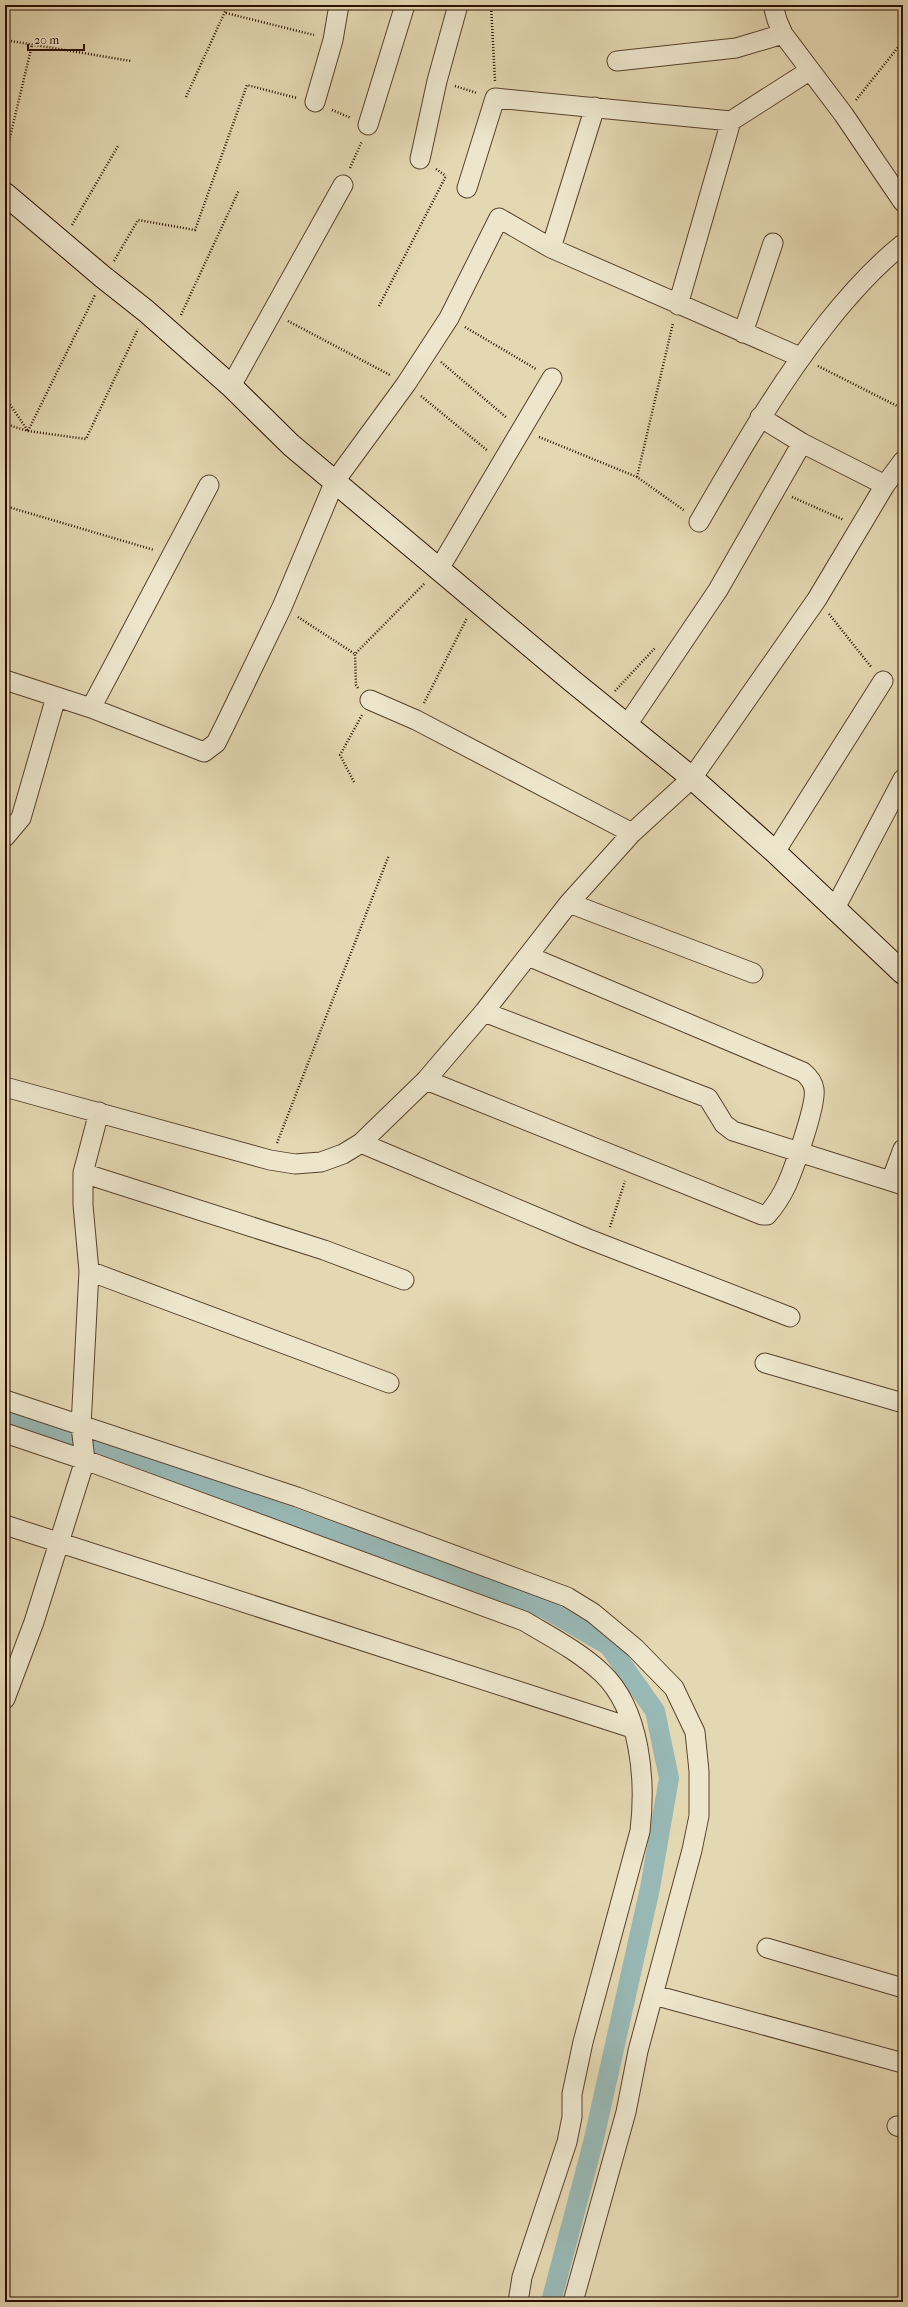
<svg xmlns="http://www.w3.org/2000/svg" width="908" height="2307" viewBox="0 0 908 2307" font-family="'IM FELL French Canon',serif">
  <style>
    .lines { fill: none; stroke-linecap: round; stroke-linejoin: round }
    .canal { stroke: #98b8b5; stroke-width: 20 }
    .street-casing { stroke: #58412c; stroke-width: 21 }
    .secondary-casing { stroke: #2a0f00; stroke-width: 24 }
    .path { stroke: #2a0f00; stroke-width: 2.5; stroke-dasharray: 1 2; stroke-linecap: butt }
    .street { stroke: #ede6cd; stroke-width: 19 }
    .secondary { stroke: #ede6cd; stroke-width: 22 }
  </style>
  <rect width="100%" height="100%" fill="#e4d8b2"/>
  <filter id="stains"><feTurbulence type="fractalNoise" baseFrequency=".005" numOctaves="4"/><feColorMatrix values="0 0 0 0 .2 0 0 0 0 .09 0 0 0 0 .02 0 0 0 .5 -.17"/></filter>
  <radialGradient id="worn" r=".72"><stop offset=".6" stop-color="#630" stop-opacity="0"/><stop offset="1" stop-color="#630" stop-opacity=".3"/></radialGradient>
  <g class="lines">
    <path class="canal" d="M5,1414L546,1609L609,1646L655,1711L669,1778L650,1888L593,2143L551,2302"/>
    <defs>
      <path id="street" d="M773,5L777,20L783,34L844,115L903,202
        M617,61L736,48L783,34
        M315,102L333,40L339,5
        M368,125L405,5
        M420,159L437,81L458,5
        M467,188L495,98L731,121L809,71
        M551,248L595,107
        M678,305L731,121
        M743,333L773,243
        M231,386L343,185
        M760,417L802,443L885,485
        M699,522C739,453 778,385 827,323C850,294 874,267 903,244
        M439,569L552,378
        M5,680L91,708L204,752L216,743L226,723L282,607L335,481L406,384L449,318L499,218L551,248L800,357
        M370,700L416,720L632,833
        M91,708L209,485
        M627,725L718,590L802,443
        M5,837L21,818L56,697
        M775,852L883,681
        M569,903L753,973
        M834,910L903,779
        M484,1012L708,1098L724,1124L733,1131L903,1185
        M426,1080L762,1215H767C775,1206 782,1195 787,1184C794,1168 817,1104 814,1089C813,1082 809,1077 803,1072L528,956
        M5,1087L270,1160L295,1164L321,1162L343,1154L361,1143L426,1080L484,1012L569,903L632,833L692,778L817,599L885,485L903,461
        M361,1143L586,1238L790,1317
        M83,1173L324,1250L404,1280
        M891,1181L903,1149
        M89,1271L389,1383
        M765,1363L903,1403
        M5,1400L297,1497L567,1597L593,1613L635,1648L674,1688L695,1732L699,1771V1816L692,1850L638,2051L626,2112L573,2302
        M5,1433L85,1460L524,1621C551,1637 580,1652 602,1673C641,1710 646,1781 640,1831L583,2042L572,2094V2117L567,2142L522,2277L518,2302
        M5,1525L632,1728
        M5,1699L34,1622L85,1460L81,1426L89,1271L83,1205V1173L99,1112
        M767,1948L903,1988
        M654,1995L903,2063
        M897,2126L903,2128"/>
      <path id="secondary" d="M5,194L103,277L146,311L231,386L291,445L571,680L692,778L775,852L903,973"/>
    </defs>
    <use href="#street" class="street-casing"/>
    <use href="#secondary" class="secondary-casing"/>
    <path class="path" d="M491,5L495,81
      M226,13L314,35
      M5,40L131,61
      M455,86L477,93
      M186,97L228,5
      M856,100L903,41
      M332,110L351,118
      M5,158L32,45
      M350,168L362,141
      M436,169L446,176
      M72,225L118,146
      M114,261L138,220L195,230L247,85L297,98
      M379,306L446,176
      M181,315L239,190
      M288,321L390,375
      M465,327L536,369
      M441,362L507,418
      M818,366L903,409
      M421,396L488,451
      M5,397L28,431
      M5,424L28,431L86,439L138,329
      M28,431L95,295
      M539,437L637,477L685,511
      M637,477L673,323
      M792,497L844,520
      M5,506L154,550
      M829,614L872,668
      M298,617L355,654
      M358,688L356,685L355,654L425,583
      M615,691L655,648
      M424,703L467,618
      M354,782L340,755L362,715
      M277,1143L389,855
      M610,1227L625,1181"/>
    <use href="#street" class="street"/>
    <use href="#secondary" class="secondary"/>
  </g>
  <rect width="908" height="2307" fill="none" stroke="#e4d8b2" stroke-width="20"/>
  <rect x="6" y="6" width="896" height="2295" fill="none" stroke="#2a0f00" stroke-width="2"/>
  <rect x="10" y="10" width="888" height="2287" fill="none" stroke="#2a0f00"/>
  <path d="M28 44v6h56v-6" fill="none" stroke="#2a0f00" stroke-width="2"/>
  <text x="34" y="44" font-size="12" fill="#2a0f00" stroke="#ede6cd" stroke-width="3" paint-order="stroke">20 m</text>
  <rect width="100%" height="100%" filter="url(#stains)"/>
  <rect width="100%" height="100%" fill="url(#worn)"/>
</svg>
